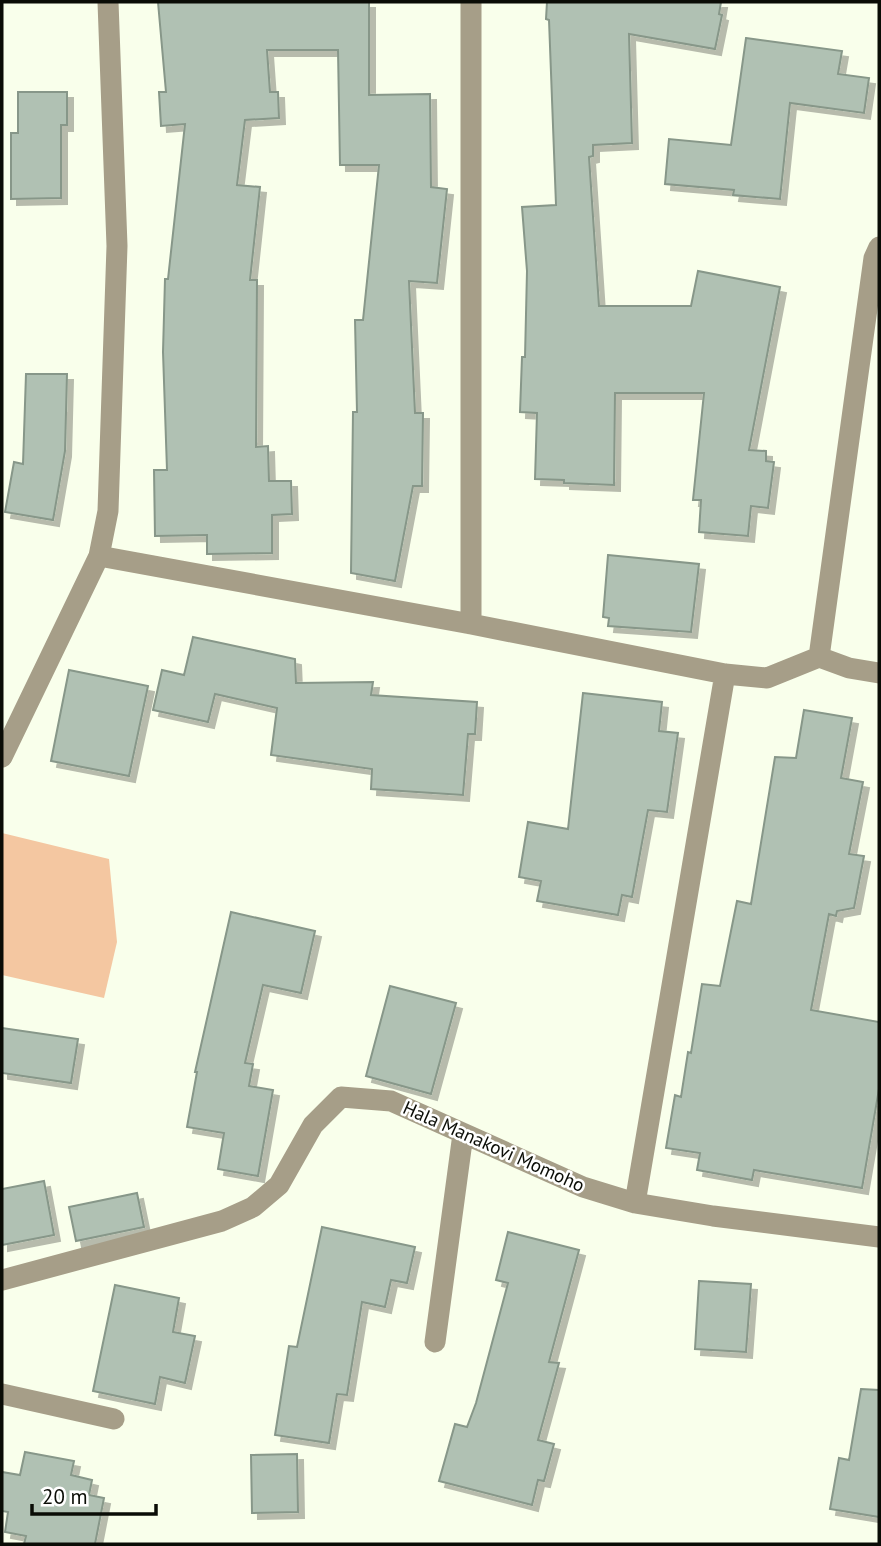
<svg xmlns="http://www.w3.org/2000/svg" width="881" height="1546" viewBox="0 0 881 1546" font-family="'PT Sans',sans-serif">
  <style>
    .green { fill: #f4c7a1 }
    .building { fill: #b0c1b3; stroke: #879789; stroke-width: 2; filter: url(#shadow) }
    .lines { fill: none; stroke-linecap: round; stroke-linejoin: round }
    .minor { stroke: #a69e88; stroke-width: 21 }
    .labels { text-anchor: middle; dominant-baseline: central; stroke-width: 5; stroke-linejoin: round; paint-order: stroke }
    .street-label { font-size: 19px; fill: #0a0c06; stroke: #fff }
  </style>
  <defs>
    <filter id="shadow"><feDropShadow dx="6" dy="6" stdDeviation="0" flood-color="#0004"/></filter>
  </defs>
  <rect width="100%" height="100%" fill="#f9ffeb"/>
  <path class="green" d="M2,833L109,859L117,942L104,998L2,975Z"/>
  <path class="building" d="M158,2H369V95L430,94L431,187L447,189L437,283L409,281L415,413H423L422,486H413L395,581L351,573L353,412H357L355,320H363L379,165H340L338,50H267L270,92H278L279,118L245,120L237,185L260,187L250,280H257L256,447L268,446L269,481H291L292,514L272,515V553L207,554V535L155,536L154,470H167L163,352L165,279H168L185,124L161,126L159,92H166Z
    M547,2H721L719,14L722,15L715,49L629,34L632,143L593,145V156L589,157L599,306H691L698,271L780,287L749,450L766,451V461L774,462L768,508L751,506L748,536L699,532L701,500H693L704,393H615L614,485L564,483V480L535,479L537,413L520,412L522,357H525L527,271L522,207L556,205L549,20L546,19Z
    M746,38L842,51L838,74L869,78L864,113L790,103L780,199L733,195L734,190L665,184L669,139L731,145Z
    M18,92H67V125H61V198L11,199V133H18Z
    M26,374H67L65,451L53,520L5,512L14,462L23,464Z
    M608,555L699,564L691,632L608,626L609,618L603,617Z
    M193,637L295,659L296,683L373,682L371,695L477,702L475,734H468L463,795L371,789L372,769L271,755L277,708L215,694L208,722L153,710L162,670L184,675Z
    M69,670L148,686L129,776L51,761Z
    M583,693L662,702L659,731L678,733L667,812L648,810L632,897L622,895L618,915L537,901L541,881L519,877L528,822L568,829Z
    M804,710L852,718L841,778L863,782L849,854L864,856L854,908L837,911L836,916L829,914L811,1010L879,1022V1089L862,1188L754,1170L752,1180L697,1170L700,1153L666,1148L675,1095L681,1097L688,1052L691,1053L702,984L720,986L737,901L751,904L775,757L796,758Z
    M231,912L315,931L301,993L263,985L245,1063L253,1064L249,1086L273,1090L258,1176L218,1169L224,1133L187,1127L197,1072H195Z
    M390,986L456,1003L431,1094L366,1076Z
    M2,1028L78,1039L71,1083L2,1073Z
    M44,1181L54,1235L2,1245V1189Z
    M137,1193L144,1227L76,1241L69,1207Z
    M322,1227L415,1247L407,1283L391,1280L385,1307L362,1302L347,1395L337,1394L329,1443L275,1435L289,1346L297,1347Z
    M508,1232L579,1250L549,1362L559,1363L538,1440L554,1444L544,1481L538,1480L532,1505L439,1481L455,1424L467,1427L476,1403L508,1283L496,1280Z
    M699,1281L751,1284L746,1352L695,1349Z
    M115,1285L179,1298L173,1332L195,1336L185,1383L160,1377L155,1404L93,1391Z
    M861,1389L879,1390V1517L830,1509L839,1458L849,1460Z
    M25,1452L74,1461L71,1475L92,1480L89,1495L104,1498L95,1544H24L26,1536L5,1532L8,1512L2,1511V1472L20,1475Z
    M297,1454L298,1512L252,1513L251,1455Z"/>
  <g class="lines">
    <path class="minor" d="M471,2V624
      M99,556L471,624L725,674L767,678L819,657L849,668L879,673
      M819,657L874,258L879,247
      M2,757L99,556L108,511L117,246L108,2
      M635,1203L725,674
      M2,1280L222,1221L253,1207L279,1185L313,1125L341,1097L391,1101L583,1187L635,1203L713,1216L879,1237
      M435,1342L463,1134
      M2,1394L114,1419"/>
  </g>
  <g class="labels">
    <g class="street-label">
      <text transform="translate(494 1146) rotate(24)">Hala Manakovi Momoho</text>
    </g>
  </g>
  <rect width="881" height="1546" fill="none" stroke="#0a0c06" stroke-width="7"/>
  <path d="M32 1504v10h124v-10" fill="none" stroke="#0a0c06" stroke-width="3.5"/>
  <text x="42" y="1504" font-size="21" fill="#0a0c06" stroke="#ffffff" stroke-width="5" paint-order="stroke">20 m</text>
</svg>
